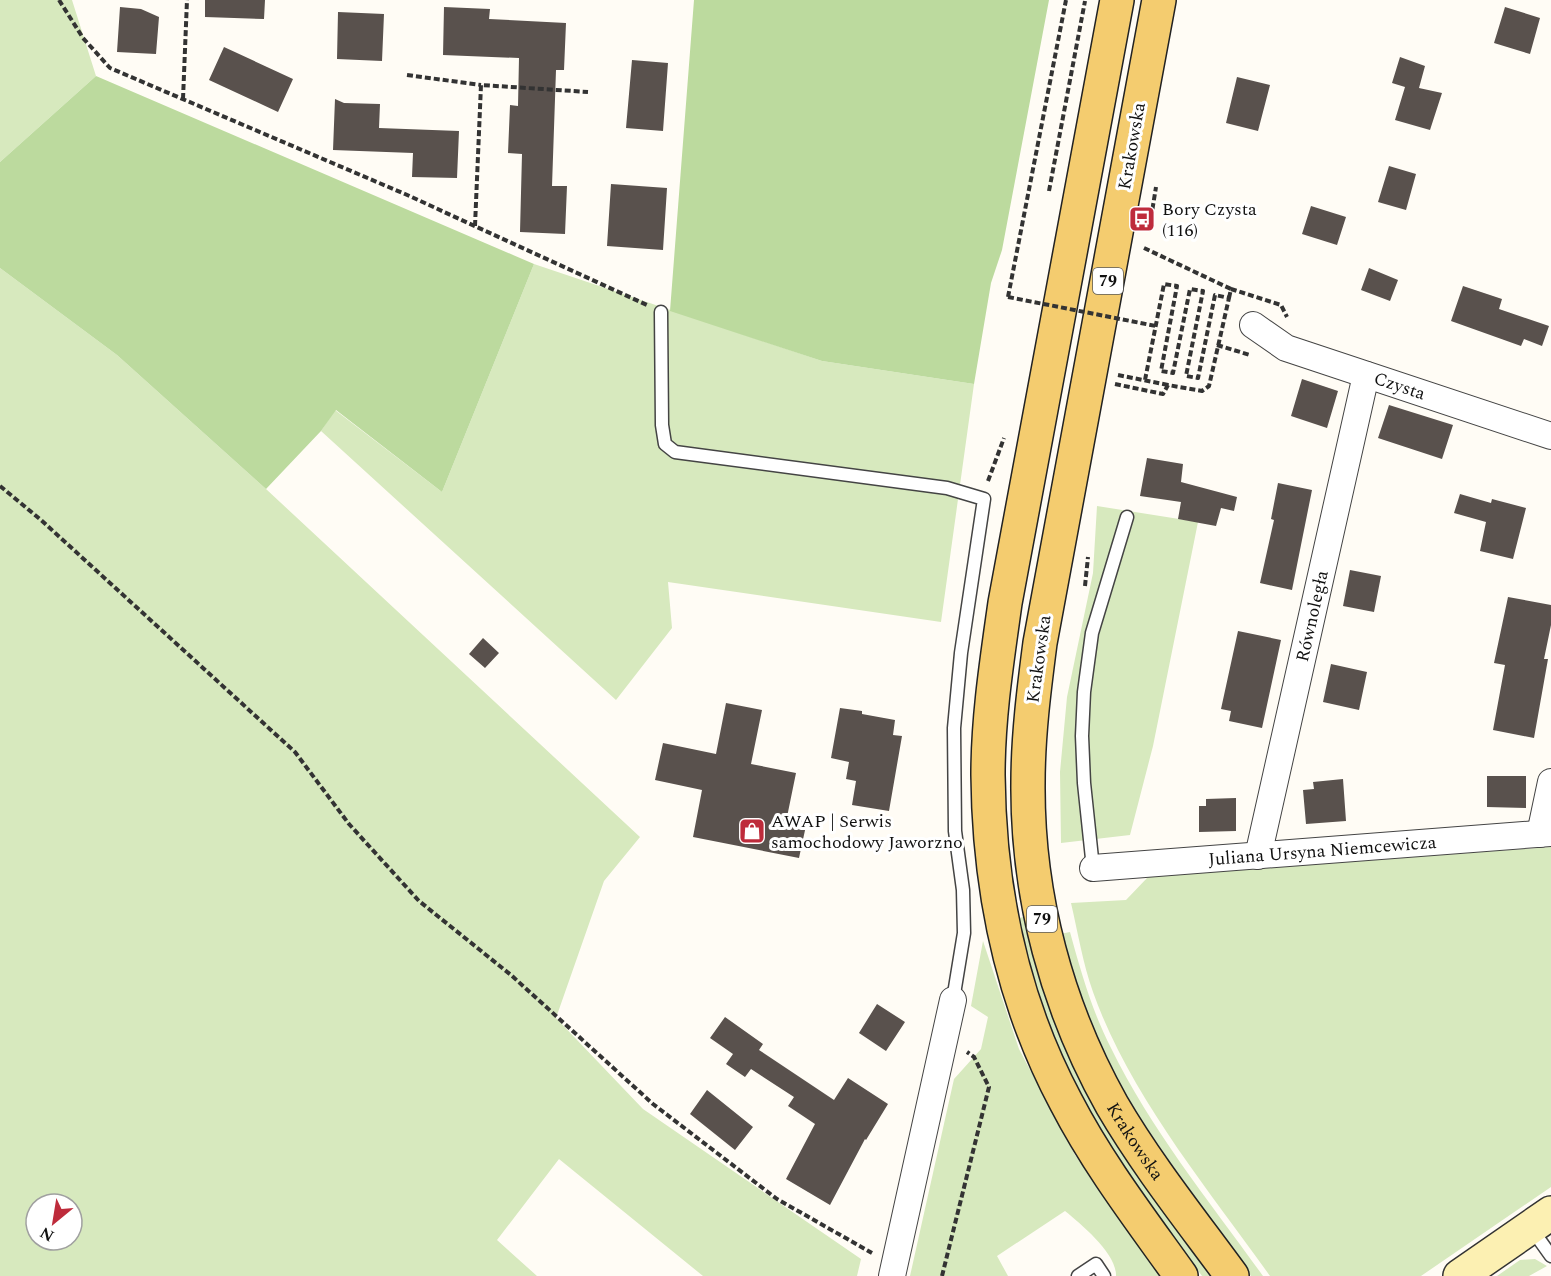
<svg xmlns="http://www.w3.org/2000/svg" width="1551" height="1276" viewBox="0 0 1551 1276" font-family="Spectral,serif">
  <style>
    .green { fill: #d7e9be; fill-rule: evenodd }
    .forest { fill: #bcda9e }
    .building { fill: #59514d }
    .lines { fill: none; stroke-linecap: round; stroke-linejoin: round }
    .lane-casing { stroke: #444; stroke-width: 15 }
    .street-casing { stroke: #444; stroke-width: 28 }
    .secondary-casing { stroke: #333; stroke-width: 36 }
    .primary-casing { stroke: #222; stroke-width: 36 }
    .path { stroke: #333; stroke-width: 4; stroke-dasharray: 6 3; stroke-linecap: butt }
    .lane { stroke: #fff; stroke-width: 12 }
    .street { stroke: #fff; stroke-width: 26 }
    .secondary { stroke: #fcf0b2; stroke-width: 33 }
    .primary { stroke: #f4cc6f; stroke-width: 33 }
    .path-bridge { stroke: #333; stroke-width: 4; stroke-dasharray: 6 3; stroke-linecap: butt }
    .labels { text-anchor: middle; dominant-baseline: central; stroke-width: 6; stroke-linejoin: round; paint-order: stroke }
    .shield { fill: #fff; stroke: #585858; stroke-width: 1.5 }
    .shield-label { font-size: 16px; font-weight: bold; fill: #111 }
    .street-label { font-size: 18px; fill: #111; stroke: #fff }
    .poi-label { font-size: 18px; fill: #111; stroke: #fff; text-anchor: start }
  </style>
  <rect width="100%" height="100%" fill="#fffcf5"/>
  <path class="green" d="M0,0H72L96,76L0,162Z
    M534,264L822,361L974,384L941,622L668,582L672,628L616,700L321,431L335,410L442,492Z
    M0,268L117,355L266,489L640,837L604,881L556,1018L643,1109L861,1259L857,1276H703L559,1159L497,1240L537,1276H0ZM36,1204H72V1240H36Z
    M1097,506L1198,522L1153,746L1130,835L1061,843L1060,772L1067,697L1093,573Z
    M1551,847V1187L1421,1276H1270C1208,1189 1129,1094 1093,992C1083,964 1078,933 1071,903L1126,900L1148,877Z
    M1023,917L1055,1021L1082,1081L1215,1276H1202C1145,1198 1079,1116 1046,1024C1034,990 1025,954 1015,919Z
    M1070,932C1081,972 1092,1011 1111,1048C1151,1130 1210,1202 1263,1276H1251L1137,1115L1101,1051L1075,988L1060,934Z
    M983,941L1019,1049L1075,1155L1163,1276H1116C1117,1254 1082,1225 1065,1211L997,1256L1008,1276H910L954,1079L981,1049L988,1017L971,1006Z
    M1535,1259L1547,1266L1529,1276H1497L1520,1260Z"/>
  <path class="forest" d="M694,0H1049L1002,250L991,283L974,384L822,361L670,311Z
    M96,76L534,264L442,492L336,410L321,431L266,489L117,355L0,268V162Z"/>
  <path class="building" d="M205,0H265L264,19L205,17Z
    M120,7L141,9L159,17L156,54L117,52Z
    M444,7L490,9L489,19L566,23L564,70H556L552,186H567L565,234L520,232L522,154L508,153L510,105L518,106L519,58L443,55Z
    M1505,7L1540,18L1530,54L1494,43Z
    M338,12L384,14L382,61L337,59Z
    M224,47L293,79L278,112L209,80Z
    M1400,57L1425,66L1419,88L1442,93L1430,130L1395,120L1405,87L1392,83Z
    M632,60L668,63L663,131L626,128Z
    M1237,77L1270,85L1258,131L1226,123Z
    M335,99L344,103L380,104L379,128L459,131L457,178L412,177L413,153L333,150Z
    M1389,166L1416,174L1406,210L1378,202Z
    M611,184L667,188L663,250L607,246Z
    M1311,206L1346,217L1337,245L1302,234Z
    M1369,268L1398,280L1390,301L1361,290Z
    M1463,286L1502,299L1499,309L1549,326L1542,346L1524,339L1521,346L1451,321Z
    M1302,379L1338,391L1327,428L1291,416Z
    M1389,405L1453,425L1442,459L1378,438Z
    M1147,458L1183,464L1181,482L1237,497L1234,511L1221,508L1216,526L1178,519L1181,502L1140,496Z
    M1278,483L1312,490L1292,590L1260,583L1274,520L1271,519Z
    M1460,494L1491,503L1492,499L1526,508L1513,559L1480,551L1486,522L1454,513Z
    M1350,570L1381,576L1374,612L1343,606Z
    M1508,597L1551,605V625L1544,659H1548L1534,738L1493,730L1505,665L1494,663Z
    M1238,631L1281,640L1262,728L1229,721L1231,711L1221,709Z
    M483,638L499,653L485,668L469,654Z
    M1331,664L1367,672L1359,710L1323,702Z
    M726,703L762,710L751,764L796,773L787,817L807,821L799,858L693,837L702,790L655,780L663,743L716,754Z
    M840,708L862,711V714L895,720L893,735L902,736L889,811L852,805L856,781L846,779L849,762L831,758Z
    M1487,776H1526V808L1487,807Z
    M1343,779L1346,821L1306,824L1303,790L1314,789L1313,782Z
    M1236,798V831L1199,832V806H1206V799Z
    M877,1004L905,1022L886,1051L859,1033Z
    M725,1017L763,1044L759,1050L834,1100L848,1078L888,1104L866,1140L865,1139L830,1205L786,1179L815,1124L788,1106L794,1097L777,1086L751,1069L745,1077L726,1064L733,1054L710,1038Z
    M707,1090L753,1127L735,1150L690,1114Z"/>
  <g class="lines">
    <defs>
      <path id="lane" d="M661,312L662,425L665,444L675,452L947,488L984,499L961,653L954,728L955,831L963,890L964,933L953,1000
        M1093,868L1084,783L1082,736L1084,692L1092,633L1127,517
        M1531,1228L1551,1256
        M1078,1276L1096,1264L1104,1276"/>
      <g id="street">
        <path id="s1" d="M1253,325L1286,348L1551,436"/>
        <path d="M1540,834L1551,782"/>
        <path id="s2" d="M1258,856L1366,375"/>
        <path id="s3" d="M1093,868L1551,833"/>
        <path d="M892,1276L953,1000"/>
      </g>
      <path id="secondary" d="M1460,1276L1551,1213"/>
      <g id="primary">
        <path d="M1117,0L1005,603C997,660 988,717 988,775C989,889 1012,1001 1066,1102C1098,1164 1141,1220 1181,1276"/>
        <path id="s4" d="M1159,0L1040,643C1034,689 1028,736 1028,783C1027,896 1057,1007 1112,1105C1147,1165 1191,1220 1232,1276"/>
      </g>
    </defs>
    <use href="#lane" class="lane-casing"/>
    <use href="#street" class="street-casing"/>
    <use href="#secondary" class="secondary-casing"/>
    <use href="#primary" class="primary-casing"/>
    <path class="path" d="M59,0L83,38L110,68L405,194L647,305
      M407,75L481,85
      M183,99L187,0
      M1049,191L1085,1
      M1151,218L1156,187
      M475,226L481,85L588,92
      M1144,248L1231,289
      M1008,297L1066,0
      M1229,298L1231,289L1281,305L1287,317
      M1217,345L1250,355
      M1118,375L1168,385
      M1115,384L1163,394L1168,385L1202,391L1209,386L1229,298L1215,295L1198,378L1186,376L1203,291L1190,289L1173,373L1161,371L1177,286L1164,284L1145,380
      M988,481L1004,438
      M0,486L41,520L295,752L349,824L419,901L511,975L653,1104L777,1199L872,1253
      M1085,586L1088,557
      M942,1276L989,1087L974,1057L967,1052"/>
    <use href="#lane" class="lane"/>
    <use href="#street" class="street"/>
    <use href="#secondary" class="secondary"/>
    <use href="#primary" class="primary"/>
    <path class="path-bridge" d="M1008,297L1156,326"/>
  </g>
  <defs>
    <symbol id="bus-square" viewBox="-11 -11 22 22"><rect x="-9" y="-9" width="18" height="18" rx="4" fill="#be2b3b" stroke="#fff"/><path d="M-5-6H5V4H4V6H2V4H-2V6H-4V4H-5ZM-3.5-4V0h7V-4ZM-3.5 1.2v1.5H-2V1.2ZM2 1.2v1.5H3.5V1.2Z" fill="#fff"/></symbol>
    <symbol id="shop-square" viewBox="-11 -11 22 22"><rect x="-9" y="-9" width="18" height="18" rx="4" fill="#be2b3b" stroke="#fff"/><path d="M-5-2.5h2.3a2.7 3.5 0 0 1 5.4 0H5L5.5 6h-11ZM-1.5-2.5h3a1.5 2.3 0 0 0-3 0Z" fill="#fff"/></symbol>
  </defs>
  <g fill-rule="evenodd">
    <use href="#bus-square" x="1127" y="204" width="30" height="30"/>
    <use href="#shop-square" x="737" y="816" width="30" height="30"/>
  </g>
  <g class="labels">
    <g class="shield">
      <rect x="1093" y="268" width="30" height="26" rx="4.5"/>
      <rect x="1027" y="906" width="30" height="26" rx="4.5"/>
    </g>
    <g class="shield-label">
      <text x="1108" y="281">79</text>
      <text x="1042" y="919">79</text>
    </g>
    <g class="street-label">
      <text transform="translate(1132 146) rotate(-80)">Krakowska</text>
      <text stroke="none"><textPath href="#s1" startOffset="160">Czysta</textPath></text>
      <text stroke="none"><textPath href="#s2" startOffset="246">Równoległa</textPath></text>
      <text transform="translate(1039 659) rotate(-82)">Krakowska</text>
      <text stroke="none"><textPath href="#s3" startOffset="230">Juliana Ursyna Niemcewicza</textPath></text>
      <text stroke="none"><textPath href="#s4" startOffset="1174">Krakowska</textPath></text>
    </g>
    <g class="poi-label">
      <text x="1162" y="209">Bory Czysta<tspan x="1162" dy="21">(116)</tspan></text>
      <text x="771" y="821">AWAP | Serwis<tspan x="771" dy="21">samochodowy Jaworzno</tspan></text>
    </g>
  </g>
  <g transform="translate(54 1222) rotate(210)"><circle r="28" fill="#ffffff" stroke="#a0a0a0" stroke-width="1.5"/>
  <path d="M0-4.5L10 22L0 15L-10 22Z" fill="#be2b3b"/>
  <text y="-9" font-size="16" font-weight="bold" text-anchor="middle" fill="#111111">N</text>
  </g>
</svg>
